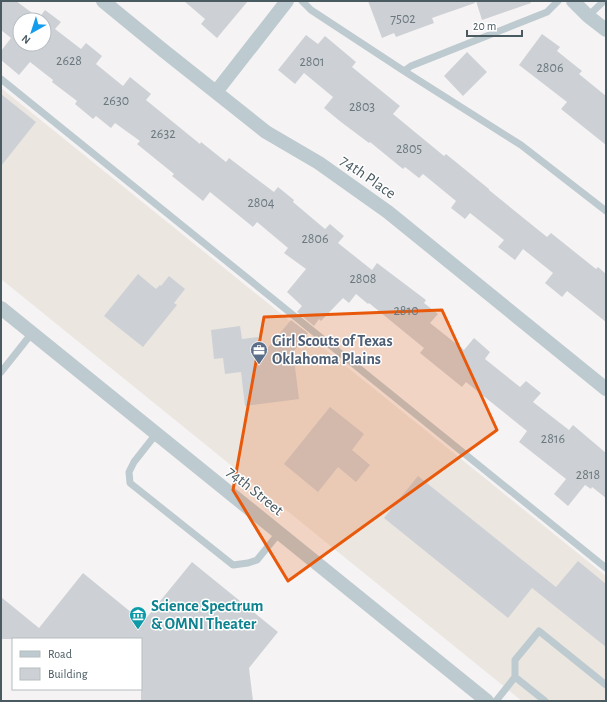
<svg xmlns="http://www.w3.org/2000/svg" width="607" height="702" viewBox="0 0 607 702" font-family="'Alegreya Sans',sans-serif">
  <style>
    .commercial { fill: #ebe6e0 }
    .building { fill: #cdd1d5; fill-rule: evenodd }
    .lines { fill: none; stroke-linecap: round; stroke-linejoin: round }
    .lane { stroke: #bdcacf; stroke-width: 7 }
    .street { stroke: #bdcacf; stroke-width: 14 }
    .marked { fill: #e8590c; fill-opacity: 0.2; stroke: #e8590c; stroke-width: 3; stroke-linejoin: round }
    .labels { text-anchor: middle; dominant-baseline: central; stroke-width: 3; stroke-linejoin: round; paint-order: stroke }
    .number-label { font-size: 14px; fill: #6a787e }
    .street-label { font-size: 16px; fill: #495a61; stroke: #fff }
    .service-label { font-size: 16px; font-weight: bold; fill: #4e5e75; stroke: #fff; text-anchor: start }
    .culture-label { font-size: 16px; font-weight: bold; fill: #0d838f; stroke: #fff; text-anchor: start }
  </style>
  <rect width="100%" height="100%" fill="#f5f3f3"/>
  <path class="commercial" d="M1,88L606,576V701H522L1,279Z"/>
  <path class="building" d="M1,1H16L39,18L45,10L61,22L55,29L81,49L86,43L102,56L96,64L123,86L130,77L151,94L146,100L200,144L201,142L226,162L229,158L274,192L278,187L294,200L293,202L325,229L330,224L344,236L338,243L372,270L377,263L426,300L424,303L438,314L430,323L464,350L474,338L490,352L485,359L520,387L526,381L541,393L533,402L569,430L573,425L606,453V498L592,487L591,489L585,485L568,506L554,494L566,479L519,442L527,431L466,382L462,387L420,353L424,348L369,303L368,304L356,294L349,303L343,298L321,321L319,319L314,326L297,312L302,306L287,292L306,269L284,253L288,248L257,222L253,227L210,192L203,201L172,176L174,174L137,144L140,141L115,123L111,128L96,116L93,119L75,104L77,101L52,82L53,80L30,62L19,75L1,60V51L11,38L1,30ZM20,20H44V44H20Z
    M184,1H248L217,38L201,24L205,19Z
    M368,1H474L475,3L432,18L434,23L396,37L394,33L382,38Z
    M476,1H530L531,3L482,20Z
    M542,34L560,47L557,51L582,71L579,74L606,96V145L561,109L567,102L519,65Z
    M306,35L318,44L325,36L356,62L352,67L400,106L393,114L444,156L446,154L489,189V190L547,237L551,233L596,269L598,267L606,274V322L567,291L562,297L545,283L553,273L523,249L515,260L498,247L504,240L470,213L465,219L451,208L456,201L423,174L419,178L405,167L403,169L370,142L369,143L341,122L324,108L333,97L304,73L295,84L278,70Z
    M467,52L487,72L463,96L444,76Z
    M1,94L36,122L1,166Z
    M138,274L156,289L160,285L161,286L169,276L185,289L174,303L177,305L143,347L104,316Z
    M291,320L308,333L293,352L299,399L245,406L241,372L225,374L223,358L214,359L211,330L240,326L242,339L258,337L260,357Z
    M330,407L364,434L352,450L370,465L356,482L338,467L318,492L284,464Z
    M418,476L556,587L578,561L606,584V647L532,588L508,618L384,518Z
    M192,562L278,632L249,668L253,701H141V639H1V597L39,628L83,573L143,622Z"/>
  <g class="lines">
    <path class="lane" d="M302,1L311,10L404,71L521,145L606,211
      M588,16L604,1
      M404,71L411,66L547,12L558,1
      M1,79L606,568
      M1,372L32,333
      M156,434L134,462L129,472L130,483L233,565L248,563L257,560L279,533
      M496,701L515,677
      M545,701L515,677V660L539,631L606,685"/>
    <path class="street" d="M103,1L164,51L266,132L319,163L388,212L606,389
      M573,1L588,16L606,30
      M216,92L287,1
      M1,308L487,701"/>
  </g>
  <path class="marked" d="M442,310L497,430L288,581L233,490L264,317Z"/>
  <defs>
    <symbol id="office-pin" viewBox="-11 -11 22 30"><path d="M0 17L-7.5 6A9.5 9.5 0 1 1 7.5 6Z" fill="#5c6f8a" stroke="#fff"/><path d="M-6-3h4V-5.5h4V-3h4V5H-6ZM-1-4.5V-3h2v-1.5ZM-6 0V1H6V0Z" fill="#fff"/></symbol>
    <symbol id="museum-pin" viewBox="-11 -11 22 30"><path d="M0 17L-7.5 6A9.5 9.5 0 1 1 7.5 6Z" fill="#0f9aa8" stroke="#fff"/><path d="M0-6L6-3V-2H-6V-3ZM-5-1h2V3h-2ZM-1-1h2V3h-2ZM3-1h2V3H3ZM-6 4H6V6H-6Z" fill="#fff"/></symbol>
  </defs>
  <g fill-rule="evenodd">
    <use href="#office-pin" x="249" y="340" width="20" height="27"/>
    <use href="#museum-pin" x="128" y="605" width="20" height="27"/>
  </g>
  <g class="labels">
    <g class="number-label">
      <text x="403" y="19">7502</text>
      <text x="69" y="61">2628</text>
      <text x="312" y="62">2801</text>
      <text x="550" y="68">2806</text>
      <text x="116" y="101">2630</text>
      <text x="362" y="107">2803</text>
      <text x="163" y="134">2632</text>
      <text x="409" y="149">2805</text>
      <text x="261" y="203">2804</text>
      <text x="315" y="239">2806</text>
      <text x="363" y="279">2808</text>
      <text x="406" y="311">2810</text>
      <text x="553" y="439">2816</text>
      <text x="588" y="475">2818</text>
    </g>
    <g class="street-label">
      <text transform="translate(368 177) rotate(35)">74th Place</text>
      <text transform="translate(255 491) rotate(39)">74th Street</text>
    </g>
    <g class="service-label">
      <text x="272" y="341">Girl Scouts of Texas<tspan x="272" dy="18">Oklahoma Plains</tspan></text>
    </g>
    <g class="culture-label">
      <text x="151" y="606">Science Spectrum<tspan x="151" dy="18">&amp; OMNI Theater</tspan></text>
    </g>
  </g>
  <rect width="607" height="702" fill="none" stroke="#495a61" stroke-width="4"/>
  <rect x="12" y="638" width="130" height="52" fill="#ffffff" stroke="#b6bdc0"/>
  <rect x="20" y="651" width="20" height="6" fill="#bdcacf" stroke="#b6bdc0"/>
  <text x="48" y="658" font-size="12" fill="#495a61">Road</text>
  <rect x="20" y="668" width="20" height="12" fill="#cdd1d5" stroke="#b6bdc0"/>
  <text x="48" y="678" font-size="12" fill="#495a61">Building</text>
  <g transform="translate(32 32) rotate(219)"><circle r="19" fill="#ffffff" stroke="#b6bdc0"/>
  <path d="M0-3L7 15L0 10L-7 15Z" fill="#149ced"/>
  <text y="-6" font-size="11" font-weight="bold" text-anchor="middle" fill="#495a61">N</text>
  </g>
  <path d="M467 30v6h55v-6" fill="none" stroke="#495a61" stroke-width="2"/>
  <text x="473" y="30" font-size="12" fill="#495a61" stroke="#ffffff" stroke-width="3" paint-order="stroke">20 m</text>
</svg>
